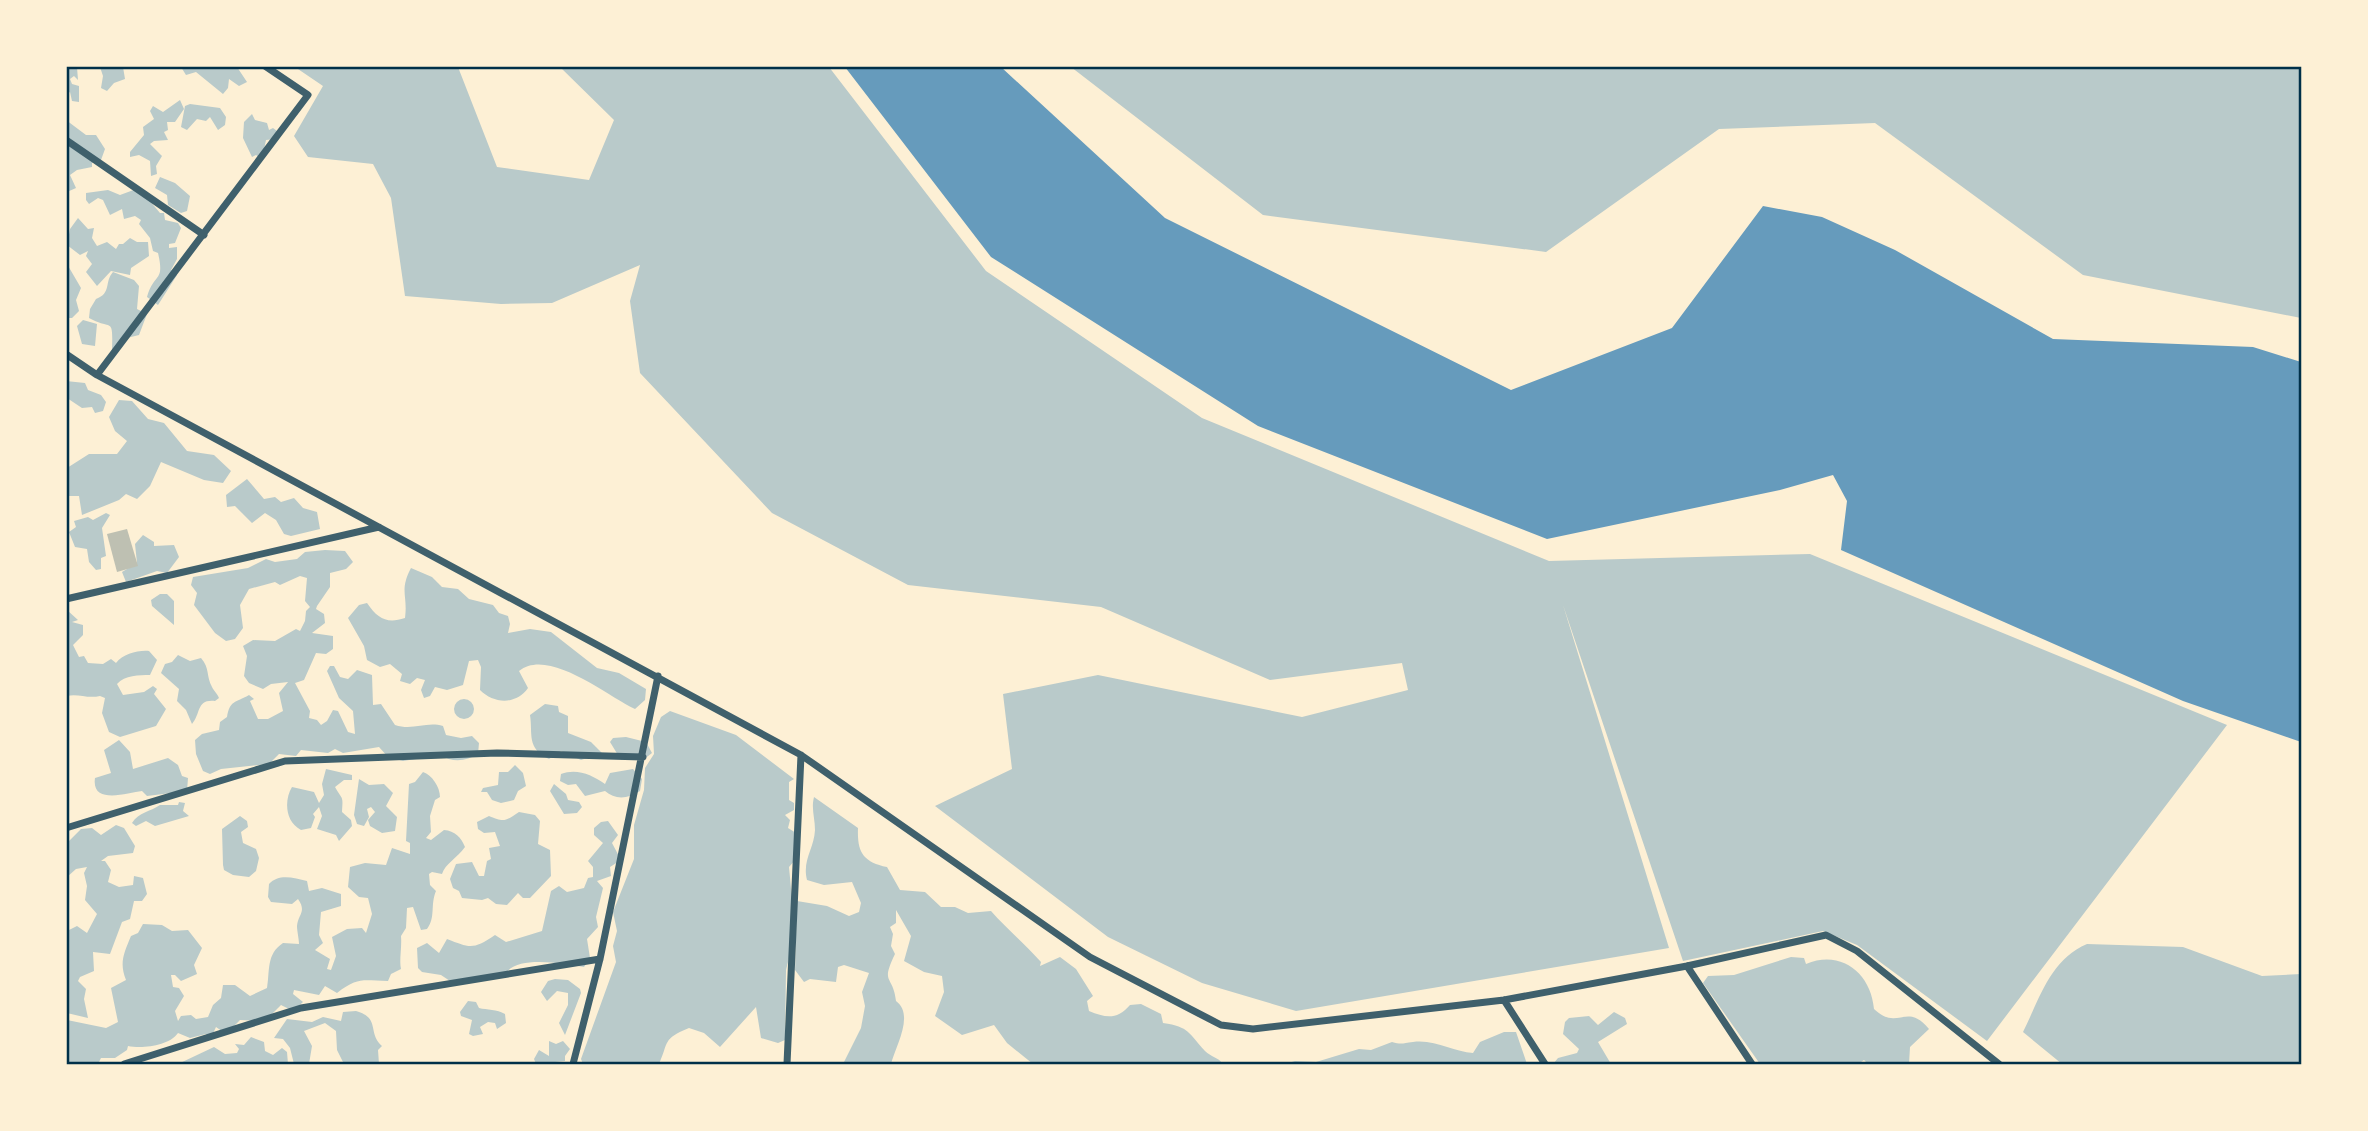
<svg xmlns="http://www.w3.org/2000/svg" width="2368" height="1131" viewBox="0 0 2368 1131" font-family="'Exo 2',sans-serif">
  <style>
    .green { fill: #b9caca }
    .water { fill: #669bbc }
    .building { fill: #bec0b2 }
    .lines { fill: none; stroke-linecap: round; stroke-linejoin: round }
    .minor { stroke: #3f606c; stroke-width: 7 }
    .neatline { fill: none; stroke: #003049; stroke-width: 2.5 }
  </style>
  <rect width="100%" height="100%" fill="#fdf0d5"/>
  <path class="green" d="M67,66L77,67L78,80L74,76L70,79L72,84L79,86V102L72,101L70,92L67,94Z
    M123,67L125,79L114,83L107,91L101,88L103,76L100,67Z
    M181,67H237L247,82L239,86L229,79L228,88L223,94L196,72L186,75Z
    M295,67H458L497,167L589,180L614,120L560,67H829L986,271L1202,418L1549,561L1810,554L2227,725L1987,1041L1857,945L1823,931L1683,961L1563,605L1669,948L1296,1011L1202,983L1108,937L935,806L1012,769L1003,694L1098,675L1302,717L1408,690L1402,663L1270,680L1101,607L908,585L772,513L640,373L630,301L640,265L552,303L501,304L405,296L391,198L373,164L308,157L294,136L323,86Z
    M1071,67H2301V318L2083,275L1875,123L1719,129L1546,252L1263,215Z
    M180,100L184,109L175,122H167L168,130L164,132L168,140L154,141L150,144L162,156L156,166L157,174L151,176L150,161L139,155L130,157V152L144,135L143,127L154,119L150,111L153,106L163,112Z
    M190,104L220,108L226,117L225,125L218,130L210,117L206,121L197,119L187,130L181,127L185,106Z
    M252,114L255,120L267,123L269,130L273,128L281,134L275,139L266,140L262,159L256,155L252,157L243,138L244,122Z
    M66,120L86,135H96L105,149L101,160L92,163V167L77,170L70,175L76,188L67,192Z
    M160,177L175,183L190,196L187,211L181,213L168,205L167,195L155,188Z
    M139,188L160,213H164L165,220L178,223L181,228L175,243L169,244V248L177,247V259L171,270L177,275L158,305L147,297C154,272 165,283 158,253L153,251L150,238L139,224L141,220L135,216L124,219L122,209L110,215L103,200L98,198L89,204L86,200V193L108,190L120,195Z
    M78,218L88,229L94,228L92,238L97,246L107,242L116,249L119,244H123L130,238L137,242H148L149,256L131,268L130,275L111,271L97,286L86,272L92,264L86,256L88,251L80,255L67,245L70,229Z
    M67,264L81,288L76,300L79,311L72,318H67Z
    M113,272L134,280L139,286L137,309L147,314L139,335L127,338L116,354L112,351C113,315 112,331 89,318L90,309L96,299C112,293 104,282 113,272Z
    M83,320L97,324L95,346L82,344L77,326Z
    M66,381L85,383L88,390L101,395L106,402L103,411L95,413L92,407L82,408L67,398Z
    M119,400L132,401L148,419L164,423L187,451L214,455L231,471L223,483L204,480L161,462L150,486L137,499L126,494L119,500L82,515L79,496H67V468L89,454H117L127,441L115,431L109,417Z
    M247,479L264,499L275,497L281,502L294,498L303,508L317,512L320,529L291,536L284,534L276,520L265,513L252,523L235,506L227,507L226,495Z
    M106,513L110,515L102,528L106,556L101,558V569L96,570L89,562L87,549L75,547L69,532L76,527L74,521L88,517L93,520Z
    M143,535L154,542V546L174,545L179,557L167,573L157,571L126,582L122,572L137,563L135,544Z
    M325,550L345,551L353,562L346,569L330,573V587L317,606L316,609L324,614L325,623L312,633L333,636V649L326,654L316,653L304,680L295,683L310,711L309,718L317,720L321,725L327,721L333,710L338,711L348,732L355,734L353,711L339,698L327,671L330,666H334L340,677L348,679L357,670L372,675L373,705L381,704L395,725C413,731 426,721 443,726L446,735L461,738L472,736L479,743L478,754C467,761 452,763 441,755L403,761L388,757L379,747L343,753L335,749L328,753L301,750L296,756L279,754L269,764L221,769L210,774L203,771L196,754L195,740L202,734L219,730L220,722L227,717C230,700 235,703 249,695L254,699L250,701L258,719H268L283,711L279,693L288,682L271,684L263,689L249,683L244,676L247,656L243,646L253,640L275,641L296,629L300,631L305,621L306,611L310,607L305,601L307,578L300,576L280,585L275,582L249,589L240,605L243,628L235,639L226,641L215,633L194,605L197,593L191,585L193,577L248,568L266,559L275,562L297,559L305,552Z
    M411,568L432,577L442,587L458,589L469,599L493,605L499,613L508,616L510,624L508,633L530,629L551,632L597,668L619,673L646,689L645,700L635,709C606,695 548,647 519,671L528,688C516,705 494,704 480,690L481,667L478,660L469,661L463,685L447,690L435,687L430,696L424,698L421,690L425,680L417,678L410,684L400,681L402,674L390,664L380,667L367,660L364,646L348,618L359,605L367,603C378,619 387,624 405,618C408,595 399,591 411,568Z
    M160,594H167L174,601V625L152,606L151,600Z
    M67,610L78,620L72,622L83,625V635L73,645L79,657L84,656L88,663L103,664L111,659L116,663C123,654 138,650 149,651L157,660L150,675C139,675 125,675 117,684L123,695L144,692L153,686L157,689L154,694L166,709L156,726L120,737L109,732L102,713L105,698L100,696C87,699 78,693 67,696Z
    M178,655L190,661L201,658C210,668 206,676 212,687C214,691 217,693 219,698L215,701C196,699 201,714 192,724L186,710L177,701L179,689L161,673L165,664L172,662Z
    M454 709a10 10 0 1 1 20 0a10 10 0 1 1-20 0Z
    M545,704L558,706L559,712L568,716V733L591,742L602,753L581,760L561,751L549,759C526,748 533,734 530,715Z
    M670,711L736,735L794,779L789,782V800L794,803V810L785,815L790,820L788,828L796,833L795,860L789,867L792,899L790,954L786,970L785,1040L778,1043L761,1038L756,1007L720,1047L704,1033L689,1028C662,1039 669,1042 659,1064H583L581,1059L616,962L613,946L617,931L613,912L634,859V825L644,790L645,768L654,754L653,736L661,717Z
    M626,737L646,742L652,753L643,760H621L610,742L613,738Z
    M119,740L130,752L133,769L168,758L178,765L182,776L188,778L187,791L147,796L142,791C127,793 91,805 95,778L111,773L104,750Z
    M515,765L523,773L526,786L518,791L514,800L501,803L492,800L487,792H481L483,788L498,785L499,772H508Z
    M326,769L352,775V780H344L335,787C343,801 343,795 342,812L351,820L352,826L339,841L336,835L317,829L322,816L319,807L313,814L315,817L311,828L301,830C285,822 284,800 292,787L314,792L319,803L324,795L322,784Z
    M633,769L642,779L640,791C628,799 615,800 605,791L585,796L576,784L568,785L560,781L561,774C577,768 592,775 605,784L610,773Z
    M423,772C432,775 440,787 440,797L435,800L430,816L431,832L426,838L431,840L444,830C455,831 461,837 465,847C457,858 445,864 442,874L432,872L429,874L430,885L436,891C430,905 436,917 427,929L421,930L413,907L407,908L406,928L401,936C402,948 399,961 401,969L391,974L388,981C364,981 359,976 337,993L325,986L319,995L294,990L293,994L303,1002L293,1011L281,1005L265,1021L240,1020L226,1034L216,1027L210,1040L206,1034L190,1038L178,1033C169,1046 142,1049 128,1046L127,1050L115,1058H101L98,1064H67V1020L106,1028L118,1022L111,988L126,980C119,963 124,953 131,936L138,933L143,924L162,925L172,931L188,930L202,948L194,965L197,974L181,981L175,975H171L173,987L179,988L184,996L175,1011L178,1021L181,1016L191,1015L196,1019L208,1017L213,1005L221,998L223,985H235L250,996L267,988C270,971 266,954 283,943L299,944C299,939 297,931 297,926C298,914 307,912 298,899L292,904L271,902L268,897L269,884C279,873 294,878 307,881L309,891L322,888L341,894V906L321,912L319,935L323,943L315,950L330,959L327,969L331,970L336,956L332,937L347,929L362,928L366,933L372,914L368,898L359,897L348,887L350,867L365,863L386,865L392,848L410,854V843L406,841L409,784L415,782Z
    M359,779L369,785L384,784L393,793L386,806L397,817L395,831L382,833L370,826L368,820L375,812L371,807L367,809L369,817L364,826L357,824L354,815Z
    M554,784L566,794L568,800L579,802L582,807L577,813L564,814L550,791Z
    M814,797L858,828C857,852 863,862 887,867L900,890L925,892L941,907H955L968,913L991,911C1007,929 1025,944 1041,962L1040,966L1060,957L1076,969L1093,996L1087,1001L1089,1011C1106,1018 1117,1020 1130,1005L1141,1004L1161,1014L1163,1023C1190,1027 1188,1033 1205,1051C1211,1057 1218,1057 1223,1064H1033L1007,1043L994,1025L962,1035L935,1016L944,992L942,976L924,972L904,961L911,936L896,910V923L890,927L893,934L891,946L895,954C880,985 893,974 896,1001C915,1015 895,1047 891,1064H843L861,1028L865,1006L862,992L869,973L844,965L838,967L836,982L810,979L804,982L795,970L797,901L827,906L849,916L859,912L861,903L852,882L824,885L807,880C802,860 814,849 815,830C815,818 811,809 814,797Z
    M179,802L185,803L183,811L189,816L155,826L146,821L136,826L132,823C139,812 150,812 160,805H178Z
    M519,812L535,815L540,821L538,844L550,850L551,876L530,898H523L518,893L507,905L496,904L488,898L482,900L462,898L459,891L453,888L450,879L456,864L472,862L479,876H484L487,861L491,859L489,848L500,846L495,832L484,833L478,829L477,822L489,816C504,822 504,822 519,812Z
    M240,816L247,821L248,827L241,832L243,843L256,849L259,858L256,871L249,877L233,875L224,870L223,865L222,829Z
    M608,821L618,835L612,843L621,860L610,867L611,876L597,881L603,888L596,917L598,927L587,939L590,958L584,967C563,964 519,955 506,973L450,981L441,975L422,972L418,968L417,948L427,943L439,953L447,939C470,948 473,950 495,935L506,942L542,931L551,891L559,886L567,892L584,888L588,878L593,877V867L588,861L603,843L594,835V828L601,822Z
    M116,825L124,828L135,846L133,853L108,856L101,861H105L111,870L108,882L119,887L133,885L134,876L143,878L147,894L142,901H134L130,919L122,922L110,954L93,952L94,971L80,977L78,981L86,989L84,999L88,1018L67,1013V931L77,926L87,933L97,914L85,900L87,886L84,873L87,867L76,869L67,877V843L81,829L92,828L101,835Z
    M2087,944L2183,947L2262,976L2301,974V1064H2062L2023,1032C2040,998 2050,960 2087,944Z
    M1791,957L1804,958L1806,964C1841,949 1871,973 1874,1009C1898,1032 1906,1001 1929,1029L1910,1047L1909,1064H1868L1864,1060L1858,1064H1760L1703,983L1708,976L1734,975Z
    M555,979L568,980L580,989L581,993L565,1035L559,1023L568,1005V993L557,991L547,1001L541,992L548,981Z
    M468,1001L476,1002L479,1008C487,1010 497,1009 505,1014L506,1023L497,1029L495,1023L488,1022L480,1027L483,1034L473,1036L469,1034L472,1020L461,1016L460,1012Z
    M356,1011C381,1018 367,1033 382,1046L378,1050L379,1064H344L337,1050L336,1031L325,1023L304,1031L312,1046L309,1064H294L290,1048L283,1039L274,1038L287,1019L312,1022L323,1017L341,1021L343,1012Z
    M1614,1012L1625,1018L1627,1024L1598,1042L1611,1064H1553L1558,1058L1577,1053L1579,1049L1563,1034L1565,1022L1569,1018L1589,1016L1598,1025Z
    M1504,1032H1516L1527,1064H1285L1295,1061L1316,1062L1359,1049L1371,1050L1392,1042C1402,1045 1403,1043 1413,1042C1435,1039 1454,1052 1473,1053L1480,1042Z
    M251,1037L264,1042L265,1051L273,1055L282,1048L287,1052L288,1064H178L214,1047L225,1054L237,1053L239,1049L235,1044L244,1045Z
    M549,1041L556,1044L563,1041L570,1049L565,1056V1061L536,1064L534,1059L539,1050L549,1056Z"/>
  <path class="water" d="M845,67H1001L1165,218L1511,390L1672,328L1763,206L1822,217L1895,250L2053,339L2253,347L2301,362V742L2183,701L1841,550L1847,501L1833,475L1780,490L1547,539L1258,426L991,257Z"/>
  <path class="building" d="M127,529L138,566L117,572L107,534Z"/>
  <g class="lines">
    <path class="minor" d="M66,140L204,235
      M66,354L97,375L801,755L1090,957L1221,1025L1253,1029L1504,1000L1687,966L1826,935L1857,951L1999,1064
      M97,375L308,95L265,66
      M66,599L379,527
      M66,828L285,761L497,753L643,757
      M1687,966L1752,1064
      M1504,1000L1545,1064
      M124,1064L301,1008L600,959
      M573,1064L600,959L658,676
      M787,1064L801,755"/>
  </g>
  <rect width="2368" height="1131" fill="none" stroke="#fdf0d5" stroke-width="136"/>
  <rect x="68" y="68" width="2232" height="995" class="neatline"/>
</svg>
